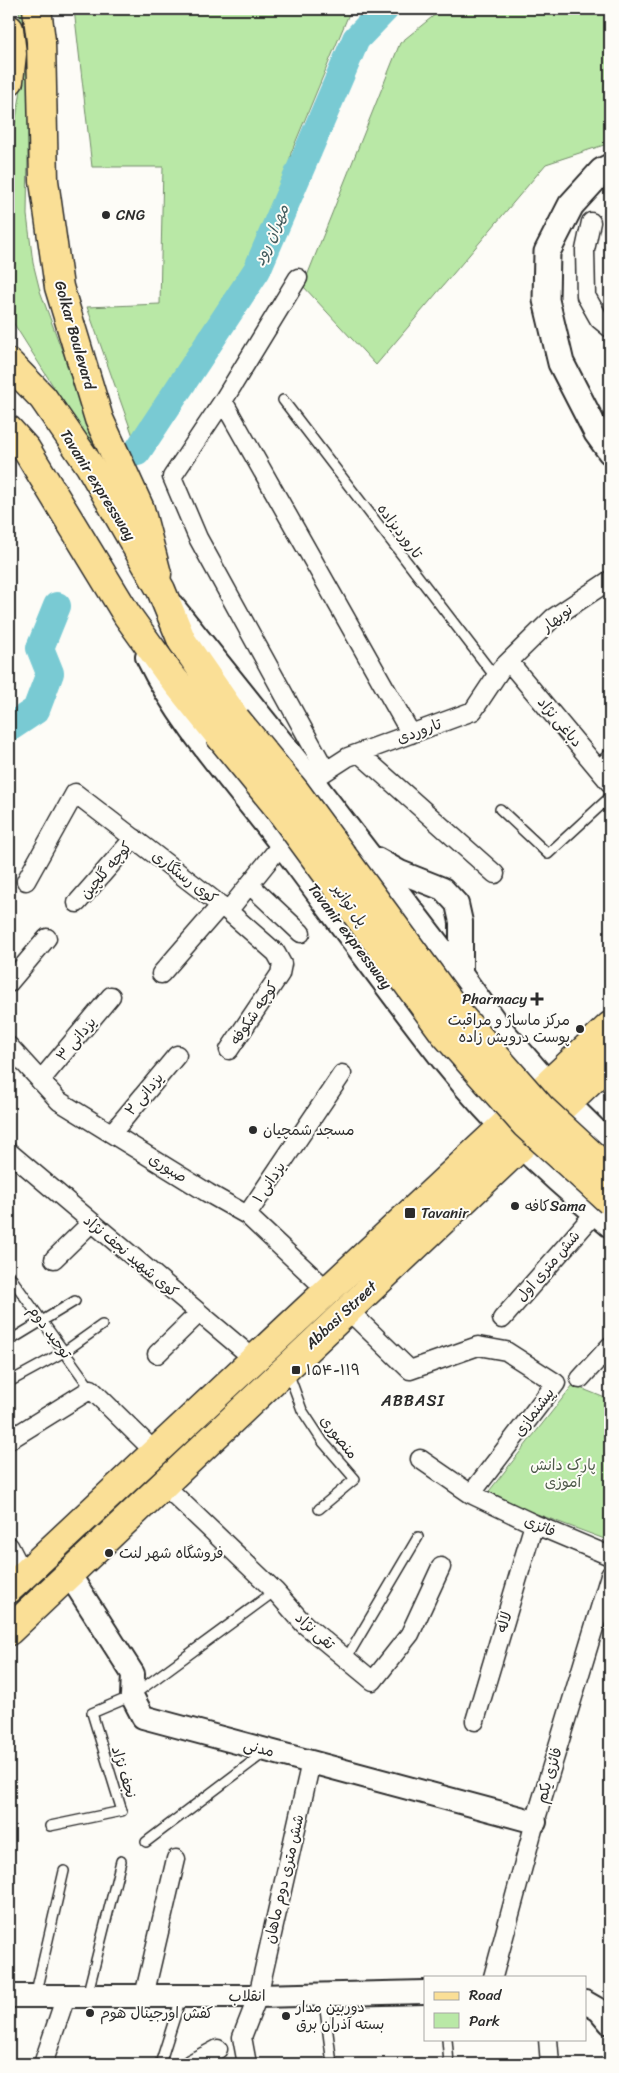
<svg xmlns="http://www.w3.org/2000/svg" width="619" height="2073" viewBox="0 0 619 2073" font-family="Sriracha,'Playpen Sans Arabic',sans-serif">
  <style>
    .green { fill: #b9e8a6; stroke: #728a68 }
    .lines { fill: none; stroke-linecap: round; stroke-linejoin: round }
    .river { stroke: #79cad3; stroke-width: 28 }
    .service-casing { stroke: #2b2b2b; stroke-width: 12 }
    .minor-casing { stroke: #2b2b2b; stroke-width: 21 }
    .tertiary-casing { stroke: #2b2b2b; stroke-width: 26 }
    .secondary-casing { stroke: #2b2b2b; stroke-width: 29 }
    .primary-casing { stroke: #2b2b2b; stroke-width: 31 }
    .trunk-casing { stroke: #2b2b2b; stroke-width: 31 }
    .service { stroke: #fdfcf7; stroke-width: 9 }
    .minor { stroke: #fdfcf7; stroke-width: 18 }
    .tertiary { stroke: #fdfcf7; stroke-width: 22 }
    .secondary { stroke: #fdfcf7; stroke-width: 25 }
    .primary { stroke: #fadf96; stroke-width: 28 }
    .trunk { stroke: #fadf96; stroke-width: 28 }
    .trunk-bridge-casing { stroke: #2b2b2b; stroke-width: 31; stroke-linecap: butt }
    .trunk-bridge { stroke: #fadf96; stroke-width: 28 }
    .poi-dot { fill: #2b2b2b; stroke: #fdfcf7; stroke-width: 2 }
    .labels { text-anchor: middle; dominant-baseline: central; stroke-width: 4; stroke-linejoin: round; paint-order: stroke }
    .poi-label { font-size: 15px; fill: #2b2b2b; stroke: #fdfcf7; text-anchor: start }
    .street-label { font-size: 15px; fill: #2b2b2b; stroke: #fdfcf7 }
    .park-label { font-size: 15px; fill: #4e5a4a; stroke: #fdfcf7 }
    .water-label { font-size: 16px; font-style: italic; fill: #425b5d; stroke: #fdfcf7 }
    .neighbourhood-label { font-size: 16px; letter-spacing: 1px; fill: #2b2b2b; stroke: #fdfcf7 }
  </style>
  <rect width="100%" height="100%" fill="#fdfcf7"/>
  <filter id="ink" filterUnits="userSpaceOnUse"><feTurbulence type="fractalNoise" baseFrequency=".02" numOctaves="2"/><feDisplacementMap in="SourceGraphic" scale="10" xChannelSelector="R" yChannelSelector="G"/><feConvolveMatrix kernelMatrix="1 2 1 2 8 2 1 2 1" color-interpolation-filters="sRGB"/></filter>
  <g filter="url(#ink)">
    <path class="green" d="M19,9H30L27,215L33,263L40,291L61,348L134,514L9,316V155L20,97L23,51Z
      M74,9H351L291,153L281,213L134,439L87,307L160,304L163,167H92Z
      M442,9H610V143L546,164L376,365L303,286L400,43Z
      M573,1385L610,1400V1541L486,1495Z"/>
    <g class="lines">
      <path class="river" d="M137,452L257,270L356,39L385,9
        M9,728L36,710L50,673L40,648L57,606"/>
      <defs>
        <path id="service" d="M283,400L496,678
          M596,766L610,753
          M500,809L548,854L610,797
          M9,1275L91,1389
          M9,1341L75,1301
          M288,1372L302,1410L323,1442L355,1479L319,1509
          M9,1382L64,1352L102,1325
          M346,1659L418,1537
          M50,1826L122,1811L92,1713L132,1696L275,1591
          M146,1842L265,1752
          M323,1994L332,2064
          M35,1996L64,1871
          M87,1996L121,1861
          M447,2039L449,2064
          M160,2064L181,1998"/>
        <path id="minor" d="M591,222L585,250L586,296L599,319L610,328
          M223,401L298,278
          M509,662L610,783
          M359,753L495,874
          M326,771L198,538L172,477L223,401L411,734
          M317,777L348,757L473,711L501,669L553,618L610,580
          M26,881L75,793L228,911L276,953L282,964L280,974L229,1050
          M250,885L301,933
          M77,903L134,838
          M228,911L281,845
          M161,974L221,905
          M9,983L47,938
          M9,1046L59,1101L208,1193L247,1215L328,1291
          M40,1081L111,996
          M112,1133L177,1055
          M9,1152L254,1359
          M247,1215L342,1074
          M54,1259L91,1223
          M347,1309L410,1370L478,1346L506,1351L556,1383L471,1494
          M502,1319L595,1213
          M157,1354L199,1313
          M580,1379L610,1346
          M9,1440L91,1389L155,1452
          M420,1459L471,1494L534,1524L610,1556
          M163,1484L275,1591L304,1624L373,1681L410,1634L441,1567
          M9,1546L24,1575
          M475,1721L534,1524
          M493,1977L535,1822L610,1575
          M144,1996L176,1859
          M548,2039L550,2064
          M43,2064L66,1996
          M190,2064L218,2049
          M247,2064L242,2037L258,1996L311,1762"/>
        <path id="tertiary" d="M173,606L312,780L461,974L497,1024L549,1084L610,1144
          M147,657C181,727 236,785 283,847C337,919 390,993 446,1064C494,1124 551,1178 610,1226
          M377,859L400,872L443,889L457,904L461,922V974
          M69,1574L133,1674L132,1696L143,1717L535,1822
          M9,1996H258L425,1992
          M585,2002L599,2010L610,2023"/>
        <path id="secondary" d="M610,167L602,171L571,205L547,252L546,300L561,363L597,433L610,451"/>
        <path id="primary" d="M37,9L41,41L44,181L59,287L99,419L140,509L157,574
          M9,29L12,54L9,81
          M9,1589L610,1026
          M9,1631L610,1062"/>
        <path id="trunk" d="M9,363L43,398L90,466L161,590L182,641L236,719
          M9,430L26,449L127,615L168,672L218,734"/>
      </defs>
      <use href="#service" class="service-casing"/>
      <use href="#minor" class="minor-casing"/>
      <use href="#tertiary" class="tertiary-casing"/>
      <use href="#secondary" class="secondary-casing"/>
      <use href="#primary" class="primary-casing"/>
      <use href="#trunk" class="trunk-casing"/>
      <use href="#service" class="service"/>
      <use href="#minor" class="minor"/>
      <use href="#tertiary" class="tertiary"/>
      <use href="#secondary" class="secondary"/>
      <use href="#primary" class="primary"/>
      <use href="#trunk" class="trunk"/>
      <defs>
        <path id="trunk-bridge" d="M236,719L295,791L461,1017L541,1108L610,1172
          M218,734L277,806L444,1033L525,1124L610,1201"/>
      </defs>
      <use href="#trunk-bridge" class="trunk-bridge-casing"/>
      <use href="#trunk-bridge" class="trunk-bridge"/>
    </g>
  </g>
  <g class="poi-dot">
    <circle cx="106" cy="215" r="5"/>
    <path d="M534.5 991.5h5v5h5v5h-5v5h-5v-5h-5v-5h5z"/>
    <circle cx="580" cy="1029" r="5"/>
    <circle cx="253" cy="1130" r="5"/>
    <circle cx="515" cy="1206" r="5"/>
    <rect x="404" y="1207" width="12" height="12" rx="2.5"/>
    <rect x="291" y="1365" width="10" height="10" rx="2.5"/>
    <circle cx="109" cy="1553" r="5"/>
    <circle cx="90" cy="2013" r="5"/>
    <circle cx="286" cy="2016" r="5"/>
  </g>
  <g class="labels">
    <g class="poi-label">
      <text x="116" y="215">CNG</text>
      <text x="527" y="999" text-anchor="end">Pharmacy</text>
      <text x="570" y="1020" text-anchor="end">مرکز ماساژ و مراقبت<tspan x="570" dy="17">پوست درویش زاده</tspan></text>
      <text x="263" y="1130">مسجد شمچیان</text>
      <text x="525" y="1206">کافهSama</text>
      <text x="421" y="1213">Tavanir</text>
      <text x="306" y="1370">۱۵۴-۱۱۹</text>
      <text x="119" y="1553">فروشگاه شهر لنت</text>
      <text x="296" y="2007">دوربین مدار<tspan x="296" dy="17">بسته آذران برق</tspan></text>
      <text x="100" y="2013">کفش اورجینال هوم</text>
    </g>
    <g class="street-label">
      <text transform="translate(75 335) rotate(74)">Golkar Boulevard</text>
      <text transform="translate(98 485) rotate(58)">Tavanir expressway</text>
      <text transform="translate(400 531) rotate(53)">تاروردیزاده</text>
      <text transform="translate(557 618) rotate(-38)">نوبهار</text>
      <text transform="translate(560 722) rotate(50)">دباغی نژاد</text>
      <text transform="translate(419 731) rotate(-20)">تاروردی</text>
      <text transform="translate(106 870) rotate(-49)">کوچه گلچین</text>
      <text transform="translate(185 877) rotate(37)">کوی رستگاری</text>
      <text transform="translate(350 905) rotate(54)">پل توانیر</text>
      <text transform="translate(350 936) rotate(53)">Tavanir expressway</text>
      <text transform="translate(254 1013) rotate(-56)">کوچه شکوفه</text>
      <text transform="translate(76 1039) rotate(-50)">یزدانی ۳</text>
      <text transform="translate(144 1094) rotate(-50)">یزدانی ۲</text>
      <text transform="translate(168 1168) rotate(32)">صبوری</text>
      <text transform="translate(269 1182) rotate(-56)">یزدانی ۱</text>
      <text transform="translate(131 1256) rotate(40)">کوی شهید نجف نژاد</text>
      <text transform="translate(548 1266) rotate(-49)">شش متری اول</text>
      <text transform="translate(341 1315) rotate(-43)">Abbasi Street</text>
      <text transform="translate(50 1332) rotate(54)">توحید دوم</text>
      <text transform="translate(534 1412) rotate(-53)">پیشنمازی</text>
      <text transform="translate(339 1437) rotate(52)">منصوری</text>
      <text transform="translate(540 1526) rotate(23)">فائزی</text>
      <text transform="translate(504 1622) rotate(-73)">لاله</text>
      <text transform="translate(315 1631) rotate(42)">تقی نژاد</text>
      <text transform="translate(259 1748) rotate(15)">مدنی</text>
      <text transform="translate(124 1772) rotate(73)">نجف نژاد</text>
      <text transform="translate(549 1775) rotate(-73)">فائزی یکم</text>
      <text transform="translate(284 1879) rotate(-77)">شش متری دوم ماهان</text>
      <text transform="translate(247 1996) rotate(-1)">انقلاب</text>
    </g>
    <g class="park-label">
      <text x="563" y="1465">پارک دانش<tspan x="563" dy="17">آموزی</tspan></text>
    </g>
    <g class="water-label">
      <text transform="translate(271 235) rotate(-66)">مهران رود</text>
    </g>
    <g class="neighbourhood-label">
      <text x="413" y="1400">ABBASI</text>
    </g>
  </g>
  <rect width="619" height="2073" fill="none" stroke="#fdfcf7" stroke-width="30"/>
  <rect x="15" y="15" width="589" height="2043" fill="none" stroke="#2b2b2b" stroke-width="2" filter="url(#ink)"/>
  <rect x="424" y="1976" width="162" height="65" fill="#fdfcf7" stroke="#a9a8a5"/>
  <rect x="434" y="1992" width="25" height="8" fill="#fadf96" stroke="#a9a8a5"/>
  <text x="469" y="2000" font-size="15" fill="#2b2b2b">Road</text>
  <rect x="434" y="2013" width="25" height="15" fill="#b9e8a6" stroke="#a9a8a5"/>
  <text x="469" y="2026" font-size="15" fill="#2b2b2b">Park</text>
</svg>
